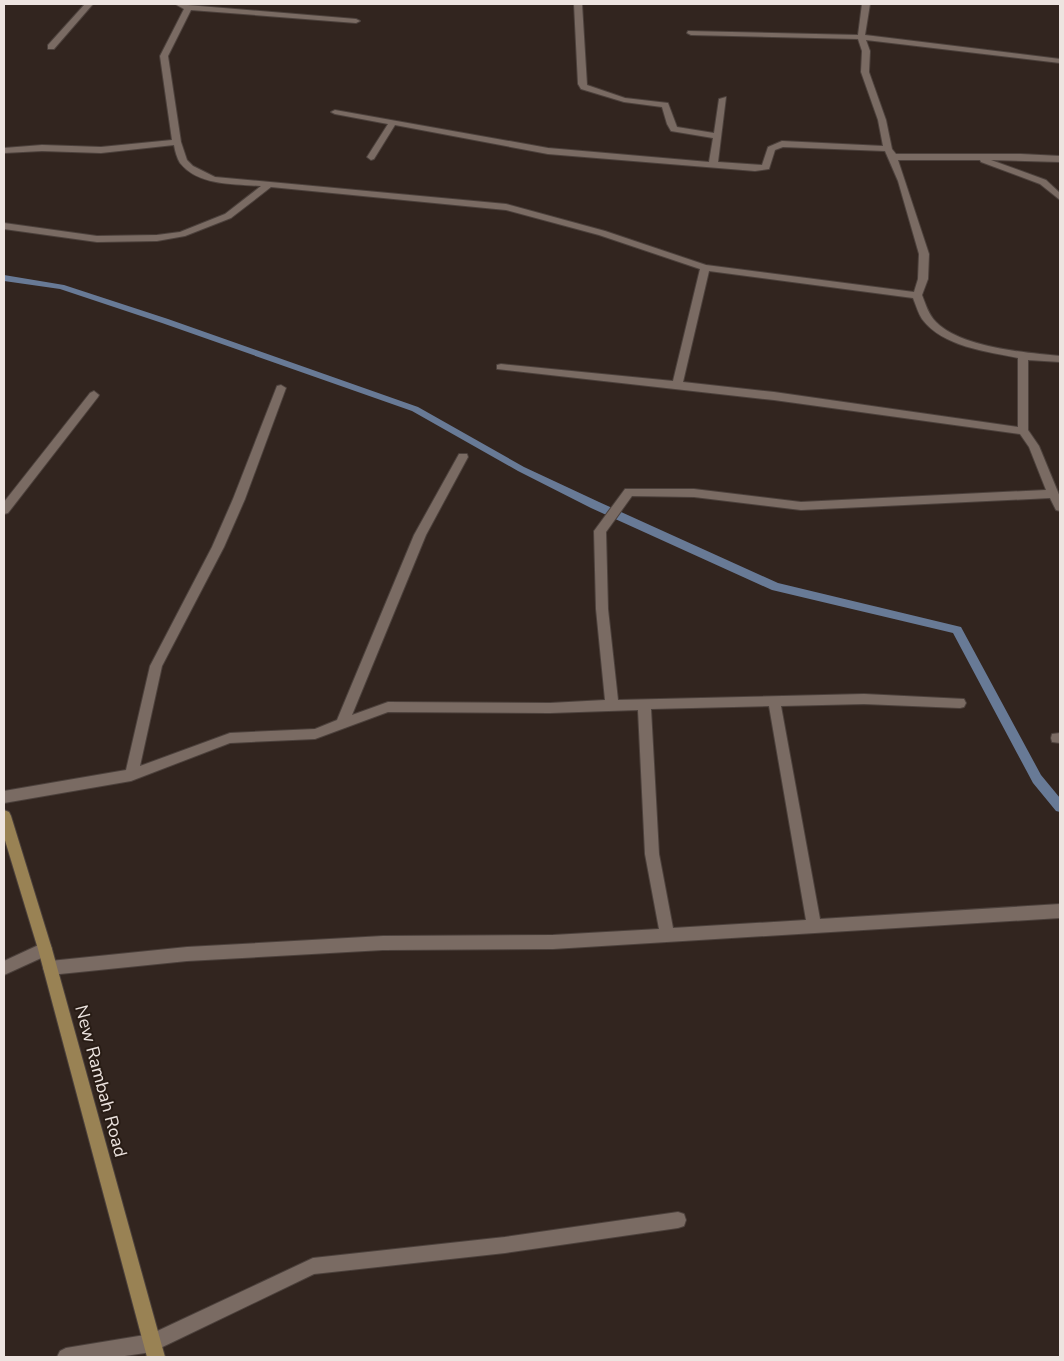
<svg xmlns="http://www.w3.org/2000/svg" width="1064" height="1361" viewBox="0 0 1064 1361" font-family="'Nunito Sans',sans-serif">
  <style>
    .lines { fill: none; stroke-linecap: round; stroke-linejoin: round }
    .stream { fill: #687a96; fill-rule: evenodd }
    .street-casing { stroke: #4c413c; stroke-width: 2 }
    .secondary-casing { stroke: #4c413c; stroke-width: 2 }
    .street { fill: #7a6b63; fill-rule: evenodd }
    .secondary { fill: #998254; fill-rule: evenodd }
    .labels { text-anchor: middle; dominant-baseline: central; stroke-width: 4; stroke-linejoin: round; paint-order: stroke }
    .near-street-label { font-size: 18px; fill: #ede4e0; stroke: #281c15 }
  </style>
  <rect width="100%" height="100%" fill="#32251f"/>
  <g class="lines">
    <path class="stream" d="M4,275L64,285L168,319L418,407L524,467L599,502L778,583L961,627L1041,775L1060,798V812L1056,811L1033,783L953,633L772,590L591,508L518,471L412,411L162,323L60,289L4,281Z"/>
    <defs>
      <path id="street" d="M85,4H93L54,49H48V45Z
        M175,4L356,19L360,21L356,23L191,10L168,56L181,142L187,160L193,166L215,177L506,204L605,231L706,265L914,292L918,279L919,254L898,181L885,151L783,147L775,150L769,169L755,171L548,154L395,125L374,159L371,160L367,157L388,124L335,114L331,112L335,110L548,148L709,162L713,138L671,131L667,124L662,107L624,102L581,89L578,84L574,4H582L587,85L625,98L668,103L677,127L714,133L719,99L726,97L718,162L762,165L768,147L782,141L883,146L878,120L861,72L862,51L858,39L691,35L687,33L688,31L858,35L862,4H870L865,35L1060,59V63L866,40L870,51L869,72L886,120L892,149L896,154H1021L1060,156V162L991,160L1046,180L1060,193V200L1040,184L981,162L980,160H898L929,254L928,279L922,295C926,305 928,314 936,322C960,347 1026,353 1060,356V362L1028,360V430L1039,446L1060,497V511L1056,510L1050,498L801,510L694,497L632,496L606,532L608,609L618,700L864,694L964,699L966,703L964,707L960,708L864,704L781,706L820,919L1060,904V918L553,949L383,950L187,961L50,975L45,973L43,968L45,963L50,961L187,947L383,936L553,935L659,929L645,854L638,710L550,713L388,712L315,739L230,743L131,781L4,803V791L126,770L150,666L212,547L233,499L277,386L281,385L286,388L245,499L224,547L162,666L140,766L230,733L315,729L337,720L414,535L459,454H467L468,457L426,535L352,715L388,702L550,703L605,700L596,609L594,531L625,489H694L801,502L1046,490L1029,447L1020,434L774,400L497,369V365L501,364L673,381L700,269L599,235L506,210L271,187L231,218L185,236L157,241L97,242L4,229V223L97,236L157,235L180,232L225,214L261,186C235,184 198,186 180,163C177,158 175,151 174,145L101,153L42,151L4,153V148L42,145L101,147L172,140L160,56L184,9ZM709,271L913,298C916,305 918,313 922,319C943,347 986,351 1018,358V427L774,392L683,382ZM769,706L806,920L673,928L659,854L651,709Z
        M94,391L99,395L98,397L8,513L4,514V502L90,393Z
        M1060,733V743L1052,742L1051,738L1052,734Z
        M45,942L50,944L52,949L50,954L4,975V961Z
        M678,1212L684,1214L686,1220L684,1226L678,1228L505,1253L314,1274L152,1352L118,1357H57L60,1351L66,1348L151,1334L313,1258L505,1237Z"/>
      <path id="secondary" d="M4,810L9,812L11,816L52,949L165,1357H147L38,949L4,837Z"/>
    </defs>
    <use href="#street" class="street-casing"/>
    <use href="#secondary" class="secondary-casing"/>
    <use href="#street" class="street"/>
    <use href="#secondary" class="secondary"/>
  </g>
  <g class="labels">
    <g class="near-street-label">
      <text transform="translate(101 1081) rotate(75)">New Rambah Road</text>
    </g>
  </g>
  <rect width="1064" height="1361" fill="none" stroke="#ede4e0" stroke-width="10"/>
</svg>
